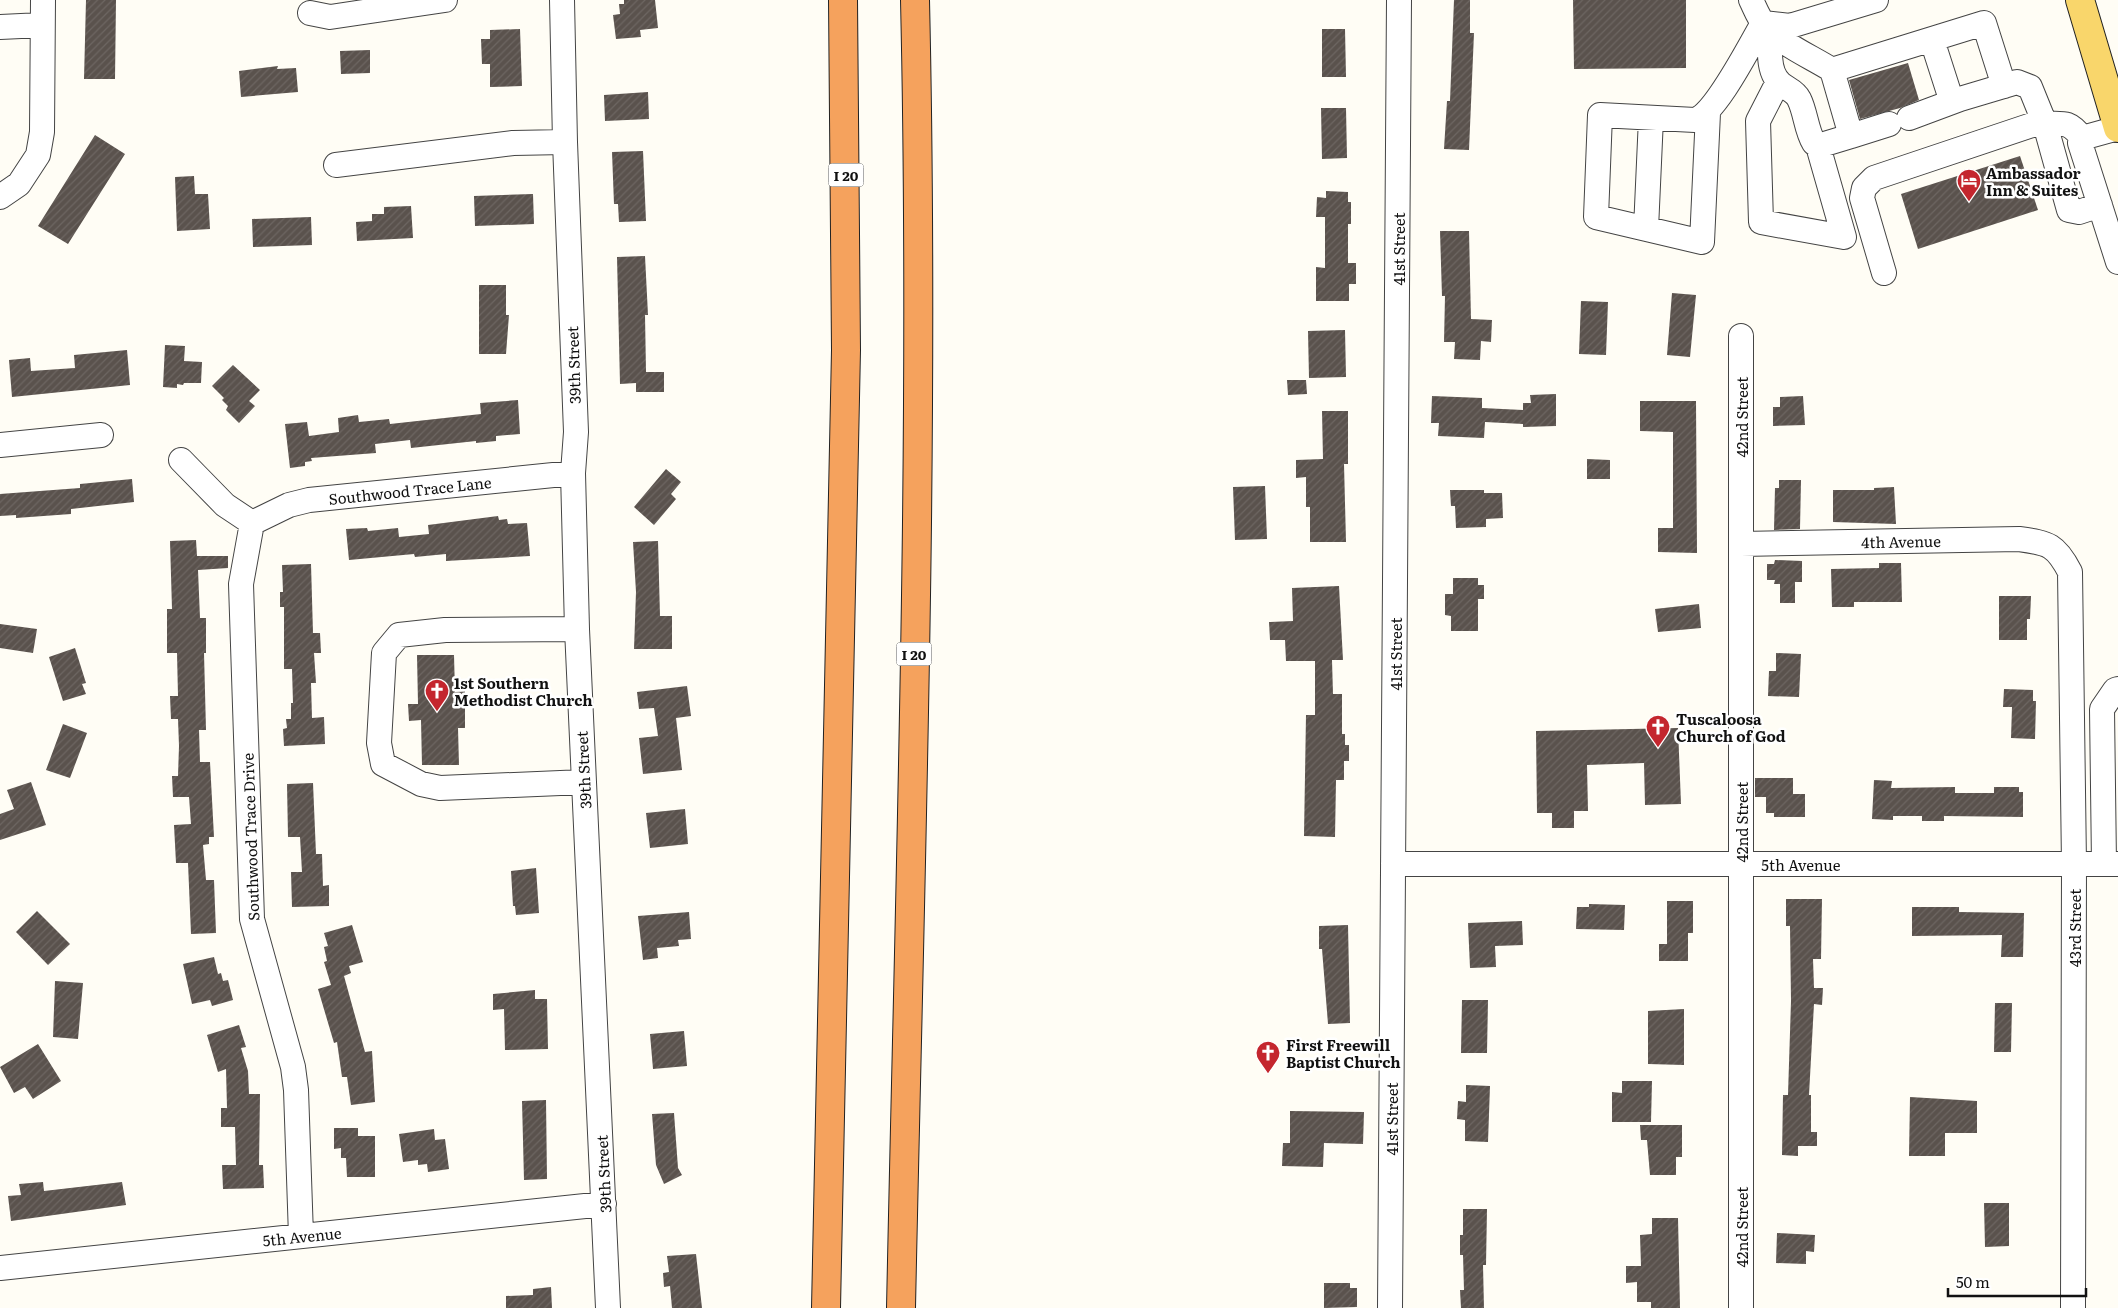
<svg xmlns="http://www.w3.org/2000/svg" width="2118" height="1308" viewBox="0 0 2118 1308" font-family="Literata,serif">
  <style>
    .building { fill: url(#building-hatch) }
    .lines { fill: none; stroke-linecap: round; stroke-linejoin: round }
    .minor-casing { stroke: #444; stroke-width: 26 }
    .major-casing { stroke: #222; stroke-width: 30 }
    .highway-casing { stroke: #222; stroke-width: 30 }
    .minor { stroke: #fff; stroke-width: 24 }
    .major { stroke: #f9d66b; stroke-width: 28 }
    .highway { stroke: #f5a25d; stroke-width: 28 }
    .labels { text-anchor: middle; dominant-baseline: central; stroke-width: 5; stroke-linejoin: round; paint-order: stroke }
    .shield { fill: #fff; stroke: #585858; stroke-width: 1 }
    .shield-label { font-size: 14px; font-weight: bold; fill: #111 }
    .poi-label { font-size: 15px; font-weight: bold; fill: #111; stroke: #fff; text-anchor: start }
    .street-label { font-size: 15px; fill: #111; stroke: #fff }
  </style>
  <defs>
    <pattern id="building-hatch" width="6" height="6" patternUnits="userSpaceOnUse" patternTransform="scale(1.25)"><rect width="6" height="6" fill="#5a524d"/><path d="M-1 1l2-2M0 6l6-6M5 7l2-2" fill="none" stroke="#6d6662"/></pattern>
  </defs>
  <rect width="100%" height="100%" fill="#fffdf5"/>
  <path class="building" d="M86,0H116L115,79H84Z
    M624,0H655L658,28L640,30L641,37L616,39L613,15L620,14L619,4H624Z
    M1454,0H1470V33H1474L1469,150L1444,149L1447,101H1450Z
    M1573,0H1686V68L1574,69Z
    M520,29L522,86L490,87V64H482L481,39H490V30Z
    M1322,29H1345L1346,77H1322Z
    M370,50V73L341,74L340,51Z
    M1908,63L1919,100L1900,108L1860,119L1849,80Z
    M278,66L277,69L296,68L298,92L241,97L239,71Z
    M648,92L649,119L605,121L604,95Z
    M1321,108H1346L1347,158L1322,159Z
    M95,135L125,154L68,244L38,226Z
    M643,151L646,221L619,222L618,204H614L612,152Z
    M2020,156L2038,210L1918,249L1901,194Z
    M194,176L195,194H208L210,229L177,231L175,177Z
    M1326,191L1348,192V202H1351V224H1348V263H1356V284H1349V301H1316V267L1325,268V217H1316L1317,197L1326,198Z
    M533,194L534,224L475,226L474,196Z
    M411,206L413,238L357,241L356,222L372,221V214H384V207Z
    M311,217L312,245L253,247L252,219Z
    M1440,231H1469L1471,319L1492,320L1491,342L1481,341L1480,360L1454,359L1455,342H1444L1445,296H1442Z
    M645,256L648,315H645L646,372H664V392H636V383L620,384L617,257Z
    M479,285H506V315H509L506,354H479Z
    M1672,293L1696,295L1690,357L1667,355Z
    M1581,301L1608,302L1606,355L1579,354Z
    M1345,330L1346,377L1309,378L1308,331Z
    M165,345L185,346L184,361L202,362L201,383H184L183,385L177,384V388L163,387Z
    M127,350L130,385L12,397L9,360L30,358L31,371L75,368L74,355Z
    M233,365L260,390L249,401L255,406L239,423L226,410L228,406L222,400L224,398L212,386Z
    M1287,380H1306L1307,394L1288,395Z
    M1556,394V426L1523,427V424L1485,422L1484,438L1438,436L1439,423H1431L1432,396L1482,398V408L1523,410V403H1531L1530,395Z
    M1803,396L1805,425L1773,426V407H1780V397Z
    M518,400L520,434L496,436V441L476,443V441L411,448L410,440L375,444L376,453L311,458L312,461L305,462V466L290,468L285,424L307,422L309,436L339,432L338,418L358,415L359,422L389,419L390,424L481,414L480,403Z
    M1640,401H1696L1697,553L1658,552V528H1673V432L1640,431Z
    M1322,411H1348V464H1344L1346,542H1310V507H1306V477L1296,478V460L1323,459Z
    M1587,459L1610,460V479H1587Z
    M666,469L681,482L671,494L676,499L654,525L634,507Z
    M132,479L134,502L71,509V514L16,518V515L0,516V494L80,488V484Z
    M1779,480H1801L1800,529L1774,530L1775,488H1779Z
    M1265,486L1267,539L1235,540L1233,487Z
    M1894,487L1896,524L1833,522V490H1874V488Z
    M1450,490H1484V493H1502L1503,518L1486,519V527L1456,528L1455,506H1451Z
    M498,516L499,520L507,519L508,524L527,523L530,556L446,561V554L415,557L414,554L349,560L346,529L367,528L368,531L398,528L399,537L429,534L428,525Z
    M196,540L197,556H228V568L198,570L200,618H206V653H204L206,730H199L200,762H210L214,837H209V844L203,845L206,880H214L216,933L191,934L188,863H176L174,825L191,824L189,797H173L172,776H178L179,746L178,719H171L170,696H178L177,653H167V609H172L170,541Z
    M658,541L660,616H672V649H634L636,592L633,542Z
    M1775,560L1802,561V582H1795V603H1780V584H1774L1775,580H1767V564H1774Z
    M1879,563H1901L1902,602H1854V607H1832L1831,569L1879,568Z
    M311,564L313,633H320L321,653H314L316,683H311L312,718L324,717L325,744L284,746L283,729L287,728L286,719H291V703H293L292,669H284V607H280V592H283L282,565Z
    M1453,578H1478V585H1484V599H1478V631H1451V616L1445,615V594H1453Z
    M1339,586L1343,660H1332L1333,694H1342V734H1345V745H1349V761H1344V780H1336L1335,837L1304,836L1306,715H1315V661H1286L1285,640H1270L1269,622L1293,621L1292,588Z
    M1999,596H2031L2030,619H2027V640H1999Z
    M1699,604L1701,628L1658,632L1655,609Z
    M0,624L37,629L33,653L0,648Z
    M75,648L86,683L82,684L86,694L63,701L49,657Z
    M1776,653L1801,654L1799,697L1768,696L1769,671H1776Z
    M417,655H454L455,692L465,691V728H458L459,765H422L421,720L409,721L408,704H418Z
    M687,686L691,716L676,718L682,770L643,774L639,738L658,736L654,708L639,709L637,692Z
    M2004,689L2033,690V701H2036L2035,739L2011,738L2012,707H2003Z
    M63,724L87,733L70,778L46,770Z
    M1678,728L1681,804L1645,805L1644,763L1587,765L1588,811H1574V828H1552V813H1537L1536,731Z
    M1755,778H1793V794H1805V817H1774V813H1766V797H1755Z
    M1874,780L1892,781L1891,788L1955,787V793H1994V787H2019V792H2023V817L1944,816V821H1922V816H1893V820L1872,819Z
    M31,782L46,825L0,840V814L14,809L7,790Z
    M313,783L316,854H322L323,886L329,885V906L292,907L291,872H302L300,837H288L287,784Z
    M685,809L688,844L650,848L646,813Z
    M536,868L539,913L516,915L515,906H513L511,871Z
    M1786,899H1822L1821,959H1813L1814,988H1823L1822,1005L1814,1004L1809,1095H1811V1132H1817V1146H1798V1156L1782,1155L1783,1095H1788L1791,1001L1790,926H1786Z
    M1667,901H1693V933H1688V961H1659V944H1667Z
    M1589,904L1625,905L1624,930L1576,929L1577,907H1589Z
    M1912,907H1959V912L2024,913L2023,957H2001L2002,935L1912,936Z
    M37,911L70,944L48,965L16,932Z
    M689,912L691,939L678,940L679,946L657,948L658,958L643,960L638,916Z
    M1522,921L1523,945L1495,946L1496,967L1470,968L1468,923Z
    M352,925L363,962L349,966L351,973L344,976L365,1052L372,1051L375,1102L351,1105L347,1077H342L337,1042L334,1043L318,989L331,985L324,962L327,961L324,947L328,946L324,933Z
    M1348,925L1350,1023L1328,1024L1322,949H1319V926Z
    M214,957L218,974L221,973L223,981L228,980L233,1000L212,1006L210,1000L192,1004L183,964Z
    M55,981L83,983L78,1039L53,1037Z
    M535,990V999H547L548,1049L505,1050L504,1009L493,1010V994Z
    M1462,1000H1488L1487,1053H1461Z
    M1995,1003H2012L2011,1052H1994Z
    M1684,1009V1065L1648,1064V1011Z
    M239,1025L246,1047L241,1048L248,1071L249,1094H260L259,1165H263L264,1188L223,1189L222,1165H236L235,1127H221V1108H227L226,1069L218,1072L207,1035Z
    M684,1031L687,1066L653,1069L650,1034Z
    M38,1044L61,1081L33,1099L25,1087L14,1093L0,1067Z
    M1622,1081H1652L1651,1122H1612V1092L1622,1093Z
    M1466,1085L1490,1086L1488,1142L1465,1141V1120L1457,1119L1458,1101L1466,1102Z
    M1910,1097L1977,1101V1133H1945V1156H1909Z
    M546,1100L547,1179L524,1180L522,1101Z
    M1290,1111L1364,1112L1363,1144L1324,1143L1323,1167L1282,1166L1283,1143H1290Z
    M674,1113L678,1168L682,1175L664,1184L656,1165L652,1114Z
    M1640,1125H1682V1157H1676V1175H1650L1647,1140H1641Z
    M334,1128H358V1136H375V1177H347L346,1158H341V1148L334,1149Z
    M434,1129L435,1140L445,1139L449,1169L428,1172L427,1164L418,1165V1160L403,1162L399,1134Z
    M43,1182L44,1191L122,1182L126,1205L11,1221L8,1196L21,1195L19,1184Z
    M1984,1203H2009V1246L1985,1247Z
    M1463,1209H1487L1486,1265H1483L1484,1308H1461L1460,1290H1464L1463,1255H1460V1235H1463Z
    M1652,1218H1678L1680,1308H1651V1302H1637V1282L1626,1283V1266H1641L1640,1235L1652,1234Z
    M1777,1233L1815,1235L1814,1252L1806,1251V1264L1776,1263Z
    M696,1254L702,1308H672L670,1286L664,1287L663,1273L669,1272L667,1256Z
    M1324,1283H1350V1288H1357V1307L1324,1308Z
    M551,1287L552,1308H506V1296L533,1295V1289Z"/>
  <g class="lines">
    <defs>
      <path id="minor" d="M562,0L565,142L576,432L573,473L577,629L608,1308
        M1751,0C1755,8 1758,17 1764,24C1782,45 1808,55 1832,70L1851,136L1818,146L1814,143C1806,130 1806,113 1799,99C1795,91 1787,89 1781,84C1767,72 1769,47 1773,31
        M310,13L330,17L445,0
        M1763,23L1790,26L1876,0
        M0,27L42,25
        M1932,40L1950,96L1960,99L2017,82L2030,87L2045,124C2065,123 2070,122 2082,138
        M1832,70L1984,23L2004,86
        M1778,82L1758,121L1761,222L1844,237L1818,146
        M1708,113L1702,242L1596,217L1600,115L1695,120C1716,113 1750,45 1763,23
        M1909,118L1960,99
        M2118,128L2082,138L2080,143L2118,262
        M1851,136L1889,124
        M336,165L513,143L565,142
        M0,197L19,184L38,155L42,132L43,0
        M1646,229L1651,118
        M1884,273L1862,198L1864,188L1874,178L2032,125L2045,124L2069,210L2079,212L2100,205
        M1741,336V1308
        M0,445L101,435
        M181,460L225,505L252,523
        M252,523L241,584L252,919L293,1067L296,1090L301,1236
        M252,523L289,505L309,500L573,473
        M1741,544L2019,539C2049,543 2056,545 2070,572L2074,864L2073,1308
        M577,629L445,630L399,635L384,653L379,743L383,764L421,784L440,788L584,782
        M1393,864H2118
        M2104,864L2102,709L2115,690L2118,689
        M0,1268L604,1204
        M1390,1308L1399,0"/>
      <path id="major" d="M2080,0L2118,128"/>
      <path id="highway" d="M826,1308L846,350L843,0
        M901,1308C910,872 925,436 915,0"/>
    </defs>
    <use href="#minor" class="minor-casing"/>
    <use href="#major" class="major-casing"/>
    <use href="#highway" class="highway-casing"/>
    <use href="#minor" class="minor"/>
    <use href="#major" class="major"/>
    <use href="#highway" class="highway"/>
  </g>
  <defs>
    <symbol id="hotel-pin" viewBox="-11 -11 22 30"><path d="M0 17L-7.5 6A9.5 9.5 0 1 1 7.5 6Z" fill="#c4262e" stroke="#fff"/><path d="M-6-4.5h1.5V1H6V5H4.5V3h-9V5H-6ZM-4 0a1.8 1.8 0 1 1 3.6 0ZM.5 0V-2.5h3Q6-2.5 6 0Z" fill="#fff"/></symbol>
    <symbol id="church-pin" viewBox="-11 -11 22 30"><path d="M0 17L-7.5 6A9.5 9.5 0 1 1 7.5 6Z" fill="#c4262e" stroke="#fff"/><path d="M-1.2-6h2.4v3.5h3.3v2.4h-3.3V6h-2.4V-.1h-3.3v-2.4h3.3Z" fill="#fff"/></symbol>
  </defs>
  <g fill-rule="evenodd">
    <use href="#hotel-pin" x="1955" y="167" width="28" height="38"/>
    <use href="#church-pin" x="423" y="677" width="28" height="38"/>
    <use href="#church-pin" x="1644" y="713" width="28" height="38"/>
    <use href="#church-pin" x="1254" y="1039" width="28" height="38"/>
  </g>
  <g class="labels">
    <g class="shield">
      <rect x="828.5" y="163.5" width="35" height="23" rx="4"/>
      <rect x="896.5" y="642.5" width="35" height="23" rx="4"/>
    </g>
    <g class="shield-label">
      <text x="846" y="175">I 20</text>
      <text x="914" y="654">I 20</text>
    </g>
    <g class="poi-label">
      <text x="1986" y="172">Ambassador<tspan x="1986" dy="17">Inn &amp; Suites</tspan></text>
      <text x="454" y="682">1st Southern<tspan x="454" dy="17">Methodist Church</tspan></text>
      <text x="1676" y="718">Tuscaloosa<tspan x="1676" dy="17">Church of God</tspan></text>
      <text x="1286" y="1044">First Freewill<tspan x="1286" dy="17">Baptist Church</tspan></text>
    </g>
    <g class="street-label">
      <text transform="translate(1398 249) rotate(-90)">41st Street</text>
      <text transform="translate(573 365) rotate(-92)">39th Street</text>
      <text transform="translate(1741 417) rotate(-90)">42nd Street</text>
      <text transform="translate(410 490) rotate(-6)">Southwood Trace Lane</text>
      <text transform="translate(1901 541) rotate(-1)">4th Avenue</text>
      <text transform="translate(1395 654) rotate(-90)">41st Street</text>
      <text transform="translate(583 770) rotate(-93)">39th Street</text>
      <text transform="translate(1741 822) rotate(-90)">42nd Street</text>
      <text transform="translate(250 837) rotate(-92)">Southwood Trace Drive</text>
      <text x="1801" y="864">5th Avenue</text>
      <text transform="translate(2074 928) rotate(-90)">43rd Street</text>
      <text transform="translate(1391 1119) rotate(-90)">41st Street</text>
      <text transform="translate(603 1174) rotate(-93)">39th Street</text>
      <text transform="translate(1741 1227) rotate(-90)">42nd Street</text>
      <text transform="translate(302 1236) rotate(-6)">5th Avenue</text>
    </g>
  </g>
  <path d="M1948 1288v8h138v-8" fill="none" stroke="#111111" stroke-width="2.5"/>
  <text x="1956" y="1288" font-size="15" fill="#111111" stroke="#ffffff" stroke-width="4" paint-order="stroke">50 m</text>
</svg>
